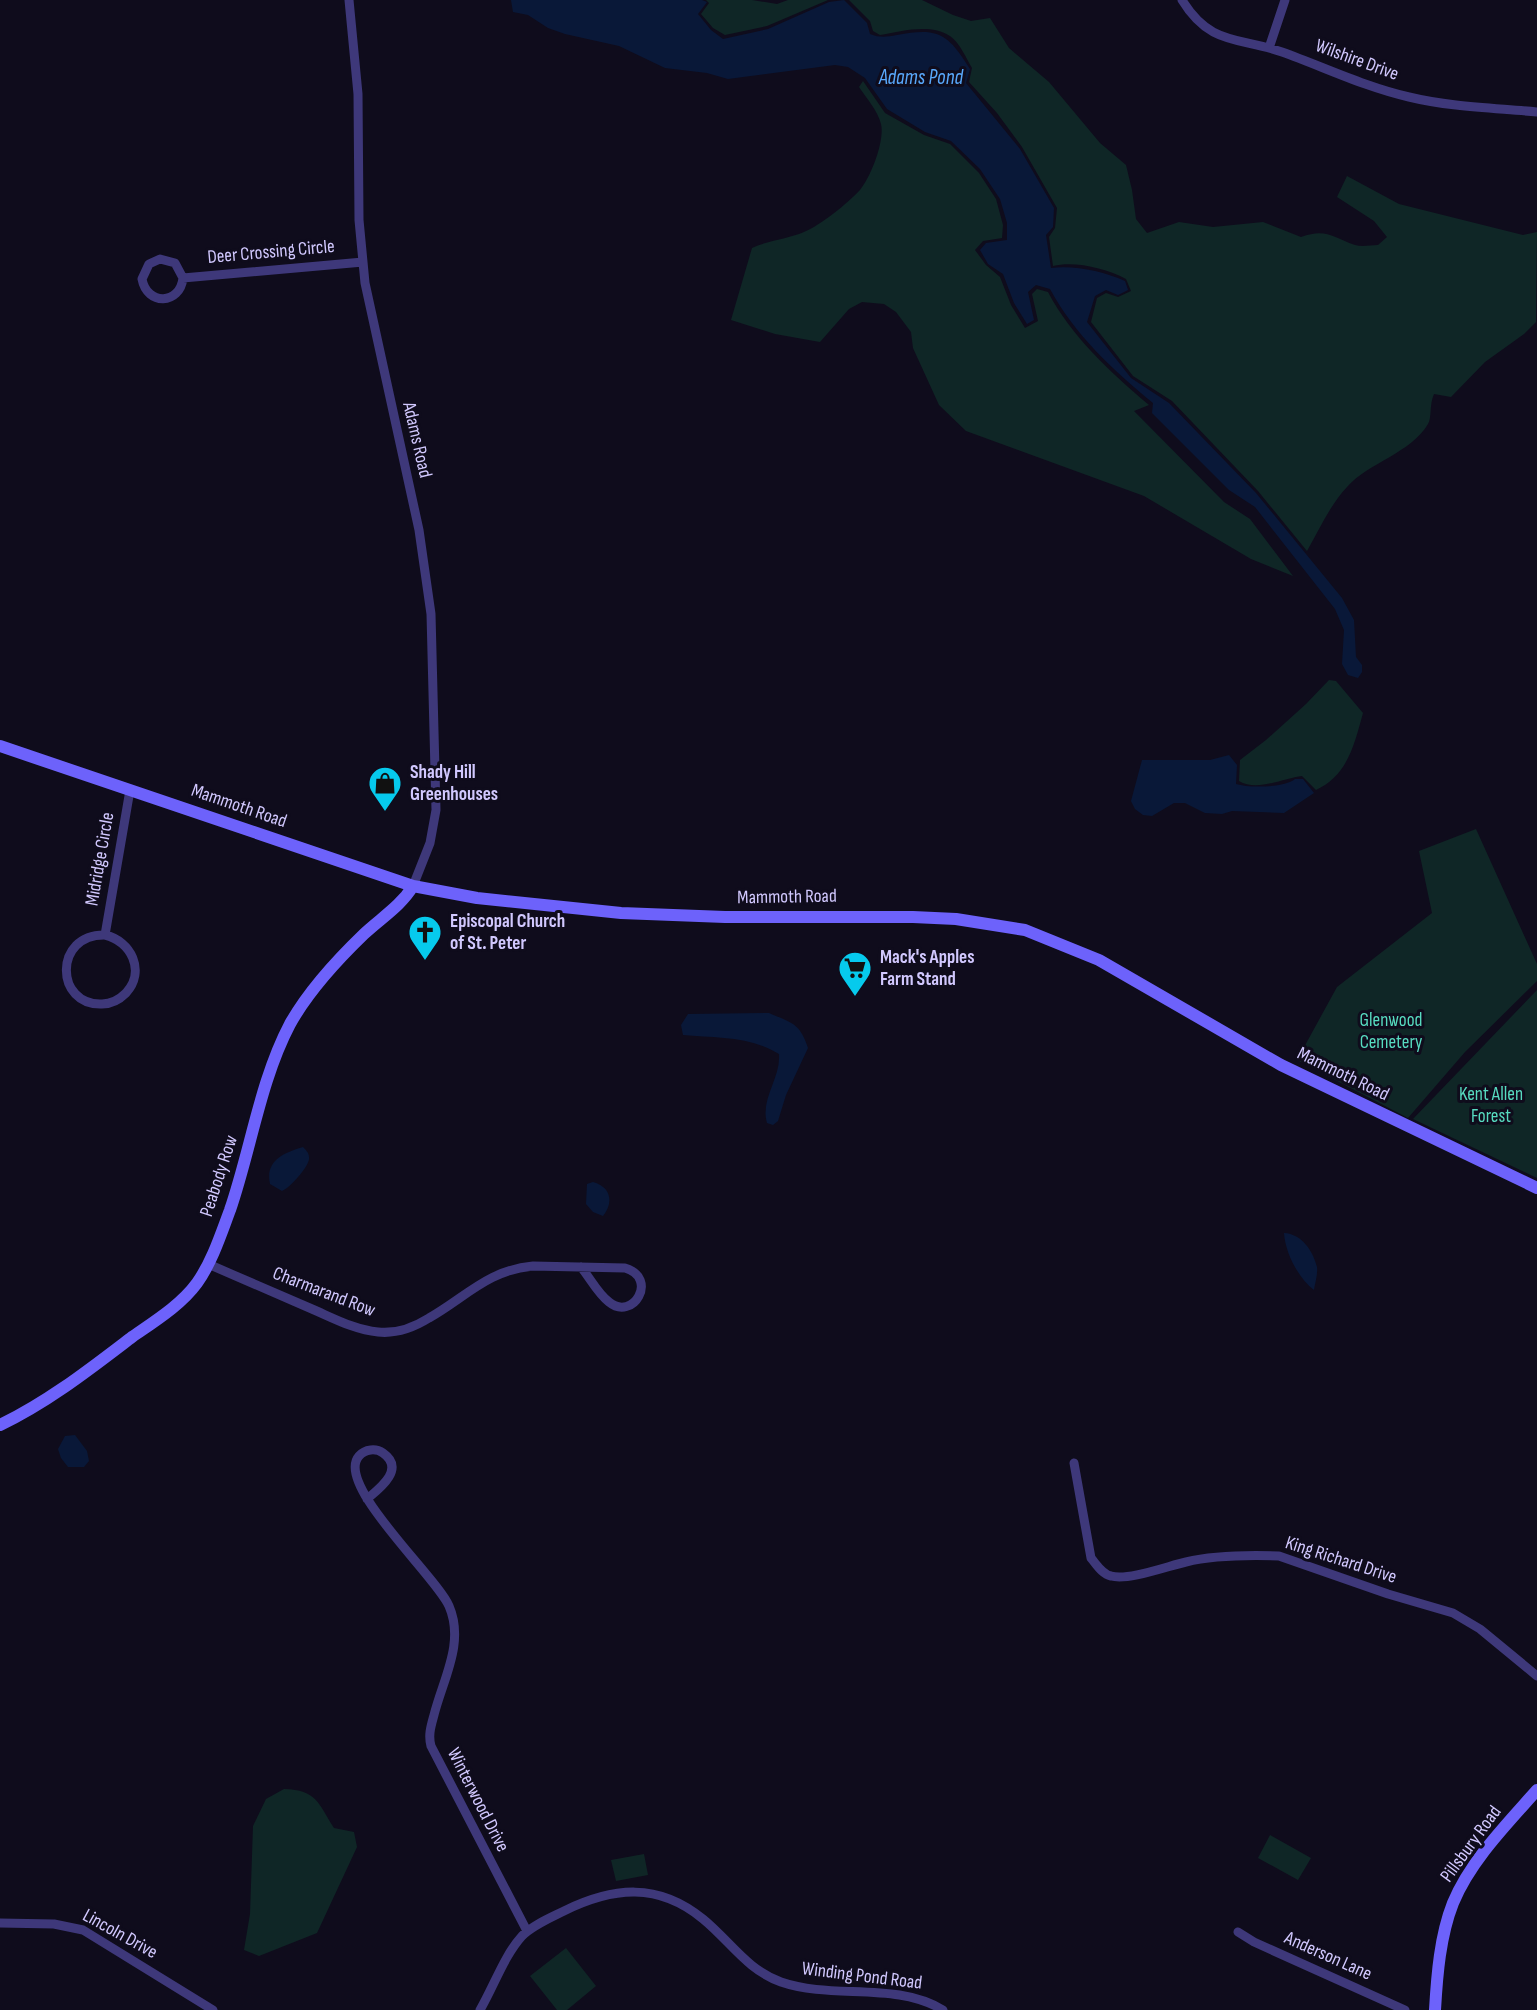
<svg xmlns="http://www.w3.org/2000/svg" width="1537" height="2010" viewBox="0 0 1537 2010" font-family="'Sofia Sans Condensed',sans-serif">
  <style>
    .green { fill: #0f2626 }
    .water { fill: #091838 }
    .lines { fill: none; stroke-linecap: round; stroke-linejoin: round }
    .street { stroke: #3e387a; stroke-width: 9 }
    .secondary { stroke: #6d62fb; stroke-width: 12 }
    .labels { text-anchor: middle; dominant-baseline: central; stroke-width: 6; stroke-linejoin: round; paint-order: stroke }
    .street-label { font-size: 19px; fill: #d1c8fe; stroke: #0f0c1c }
    .poi-label { font-size: 19px; font-weight: bold; fill: #d1c8fe; stroke: #0f0c1c; text-anchor: start }
    .park-label { font-size: 19px; fill: #57dbc0; stroke: #0f0c1c }
    .water-label { font-size: 21px; font-style: italic; fill: #59a8fb; stroke: #0f0c1c }
  </style>
  <rect width="100%" height="100%" fill="#0f0c1c"/>
  <path class="green" d="M706,0H752L777,4L788,0H828L767,26L725,35L713,28L701,14L709,3Z
    M849,0H922L953,15L971,21L990,18L1009,48L1049,82L1100,143L1126,165L1132,190L1136,219L1147,233L1179,222L1213,227L1263,222L1301,237C1326,228 1332,237 1355,245C1362,247 1371,245 1378,245L1387,237L1374,221L1337,197L1347,176L1399,204L1523,235L1537,232L1536,322L1524,334L1485,362L1451,397L1434,394C1429,405 1432,418 1428,424C1411,453 1368,463 1347,487C1330,505 1319,530 1307,551L1258,491L1172,401L1133,376L1091,322L1097,298L1106,293L1118,297L1131,291L1126,279C1105,268 1075,261 1053,266L1049,237L1055,228L1057,208L1022,147L997,113L969,82L972,68C966,58 960,43 950,36C931,23 901,31 880,35L873,31L870,21Z
    M863,81L885,113L924,135L950,144L979,173L996,199L1003,225L1002,238L983,241L975,250L986,265L1000,277L1011,305L1025,328L1038,321L1032,294L1037,289L1048,292C1071,336 1111,373 1149,405L1134,411L1224,502L1250,519L1293,576L1251,559L1144,496L966,431L939,405L913,348L911,332L896,312L884,304L862,302L849,309L820,342L775,334L731,320L752,248C769,240 788,239 804,232C821,225 848,203 860,190C871,177 885,140 881,124C878,111 867,99 859,87Z
    M1329,680L1336,681L1363,713C1354,745 1348,775 1316,790L1302,776C1284,778 1257,792 1239,781L1240,760L1266,740L1306,704Z
    M1476,829L1537,964V981L1465,1052L1408,1118L1297,1060L1337,987L1432,913L1419,851Z
    M1537,990V1178L1413,1119Z
    M284,1789C317,1790 318,1803 334,1828L354,1832L357,1847L317,1933L259,1956L244,1950L250,1914L253,1826L266,1799Z
    M1270,1835L1311,1858L1298,1880L1258,1858Z
    M644,1854L648,1875L616,1881L611,1860Z
    M566,1948L596,1986L567,2010H557L530,1976Z"/>
  <path class="water" d="M511,0H702L707,2L698,14L711,30L723,39L768,29L829,2L844,0L867,23L870,34C880,38 886,37 897,35C939,27 948,34 970,69L966,83L1020,149L1054,208L1053,227L1046,235L1051,268C1074,265 1103,271 1125,281L1128,290L1118,295L1106,290L1095,296L1087,322L1131,378L1169,403L1256,493L1342,598L1354,620L1356,657L1362,665V672L1358,678L1348,675L1342,664L1344,630L1335,609L1255,507L1229,490L1152,413L1153,403C1114,371 1074,334 1050,289L1036,285L1028,292L1034,320L1027,324L1014,303L1003,274L988,264L980,250L986,243L1007,240V223L1000,199L980,169L951,141L925,132L887,109L865,78L848,67L835,65L728,79L707,73L665,68L619,46L565,34L548,28L528,15L513,12Z
    M1229,755L1237,765L1236,784C1249,788 1284,788 1295,779H1303L1314,793L1284,813L1232,811L1222,814L1205,813L1185,803H1174L1152,816L1143,815L1135,809L1131,801L1142,760H1210Z
    M769,1013C792,1023 800,1023 808,1048L786,1095L778,1121L773,1125L767,1123C760,1099 781,1078 779,1054C751,1036 715,1038 683,1035L681,1025L688,1014Z
    M303,1147C306,1150 309,1153 309,1157C311,1165 289,1189 282,1191L270,1184C265,1161 283,1153 303,1147Z
    M593,1182C611,1187 614,1202 603,1216L593,1212L586,1204L587,1184Z
    M1284,1233C1302,1234 1313,1251 1317,1267C1318,1274 1315,1283 1314,1290C1298,1278 1285,1252 1284,1233Z
    M75,1435L87,1451L89,1461L84,1467H68L61,1458L58,1449L65,1436Z"/>
  <g class="lines">
    <path class="street" d="M349,0L358,94L359,220L365,283L419,530L431,614L436,810L430,843L413,886
      M1182,0C1210,46 1239,37 1282,52C1324,67 1365,87 1409,97C1450,107 1495,108 1537,112
      M1269,48L1285,0
      M183,278C180,305 147,306 142,279L149,264L160,259L175,263L183,278L363,262
      M105,935C131,941 146,971 126,993C119,1000 111,1004 102,1004C55,1006 53,934 105,935L130,790
      M208,1264C243,1279 278,1294 312,1309C333,1318 355,1330 378,1332C396,1334 413,1328 429,1318C466,1297 488,1270 533,1266L625,1268C659,1278 633,1322 609,1302C598,1294 590,1278 581,1267
      M1074,1463L1091,1558C1097,1565 1102,1574 1111,1576C1128,1581 1168,1566 1186,1562C1215,1555 1250,1555 1279,1556L1388,1594L1453,1613L1480,1629L1537,1676
      M367,1499C379,1489 406,1469 383,1453C376,1448 365,1449 359,1456C334,1484 437,1577 449,1606C465,1643 443,1679 434,1715C431,1726 428,1735 431,1746L527,1931
      M0,1923L54,1924L83,1930L213,2010
      M1238,1932L1254,1942L1405,2010
      M480,2010C494,1986 504,1956 522,1936C533,1925 550,1918 564,1911C613,1887 658,1882 703,1919C730,1941 747,1970 781,1982C833,2000 895,1981 943,2010"/>
    <path class="secondary" d="M0,746L413,886L477,898L621,913L725,917H913L956,919L1025,930L1099,960L1281,1065L1537,1188
      M0,1425C48,1402 90,1369 132,1337C155,1321 181,1305 197,1283C212,1262 221,1234 230,1210C251,1149 260,1081 290,1024C309,990 337,960 364,934C381,918 401,906 413,886
      M1435,2010C1437,1975 1440,1936 1453,1903C1471,1860 1507,1824 1537,1790"/>
  </g>
  <defs>
    <symbol id="shop-pin" viewBox="-11 -11 22 30"><path d="M0 17L-7.5 6A9.5 9.5 0 1 1 7.5 6Z" fill="#06caed" stroke="#0f0c1c"/><path d="M-5-2.5h2.3a2.7 3.5 0 0 1 5.4 0H5L5.5 6h-11ZM-1.5-2.5h3a1.5 2.3 0 0 0-3 0Z" fill="#111"/></symbol>
    <symbol id="church-pin" viewBox="-11 -11 22 30"><path d="M0 17L-7.5 6A9.5 9.5 0 1 1 7.5 6Z" fill="#06caed" stroke="#0f0c1c"/><path d="M-1.2-6h2.4v3.5h3.3v2.4h-3.3V6h-2.4V-.1h-3.3v-2.4h3.3Z" fill="#111"/></symbol>
    <symbol id="supermarket-pin" viewBox="-11 -11 22 30"><path d="M0 17L-7.5 6A9.5 9.5 0 1 1 7.5 6Z" fill="#06caed" stroke="#0f0c1c"/><path d="M-6-5.5h2.5l.6 2H6L4.5 2H-2.5L-4.4-4H-6ZM-1.5 3.2a1.3 1.3 0 1 0 .1 0ZM3 3.2a1.3 1.3 0 1 0 .1 0Z" fill="#111"/></symbol>
  </defs>
  <g fill-rule="evenodd">
    <use href="#shop-pin" x="366" y="764" width="38" height="52"/>
    <use href="#church-pin" x="406" y="913" width="38" height="52"/>
    <use href="#supermarket-pin" x="836" y="949" width="38" height="52"/>
  </g>
  <g class="labels">
    <g class="street-label">
      <text transform="translate(1357 60) rotate(20)">Wilshire Drive</text>
      <text transform="translate(271 252) rotate(-5)">Deer Crossing Circle</text>
      <text transform="translate(417 440) rotate(77)">Adams Road</text>
      <text transform="translate(239 806) rotate(19)">Mammoth Road</text>
      <text transform="translate(100 859) rotate(-80)">Midridge Circle</text>
      <text transform="translate(787 897) rotate(-1)">Mammoth Road</text>
      <text transform="translate(1343 1074) rotate(26)">Mammoth Road</text>
      <text transform="translate(219 1176) rotate(-72)">Peabody Row</text>
      <text transform="translate(324 1292) rotate(21)">Charmarand Row</text>
      <text transform="translate(1341 1560) rotate(18)">King Richard Drive</text>
      <text transform="translate(478 1800) rotate(63)">Winterwood Drive</text>
      <text transform="translate(1471 1844) rotate(-54)">Pillsbury Road</text>
      <text transform="translate(120 1934) rotate(29)">Lincoln Drive</text>
      <text transform="translate(1328 1956) rotate(24)">Anderson Lane</text>
      <text transform="translate(862 1976) rotate(7)">Winding Pond Road</text>
    </g>
    <g class="poi-label">
      <text x="410" y="772">Shady Hill<tspan x="410" dy="22">Greenhouses</tspan></text>
      <text x="450" y="921">Episcopal Church<tspan x="450" dy="22">of St. Peter</tspan></text>
      <text x="880" y="957">Mack's Apples<tspan x="880" dy="22">Farm Stand</tspan></text>
    </g>
    <g class="park-label">
      <text x="1391" y="1020">Glenwood<tspan x="1391" dy="22">Cemetery</tspan></text>
      <text x="1491" y="1094">Kent Allen<tspan x="1491" dy="22">Forest</tspan></text>
    </g>
    <g class="water-label">
      <text x="921" y="77">Adams Pond</text>
    </g>
  </g>
</svg>
